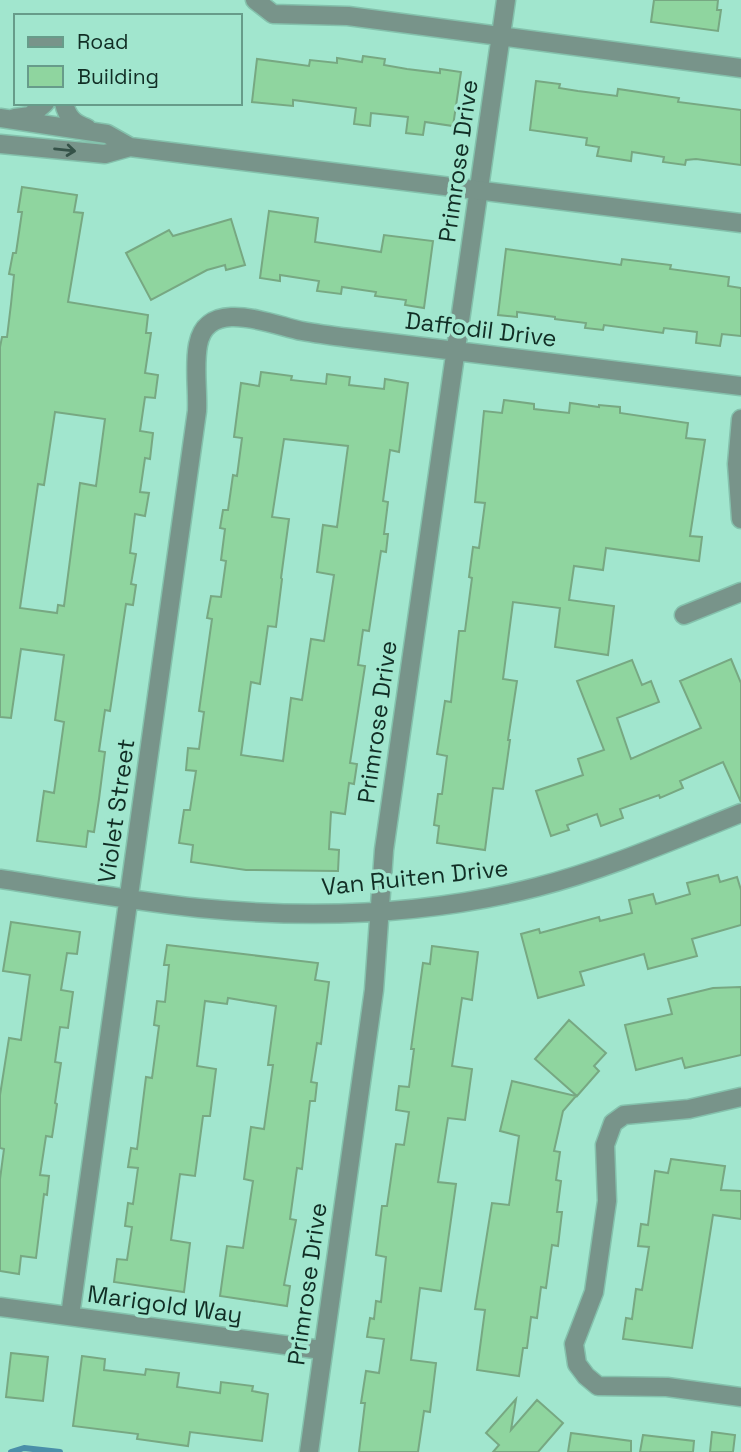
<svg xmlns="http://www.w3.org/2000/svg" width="741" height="1452" viewBox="0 0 741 1452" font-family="'Space Grotesk',sans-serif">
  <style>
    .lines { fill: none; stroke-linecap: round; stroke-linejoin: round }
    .stream { stroke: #4a8fa9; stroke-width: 6 }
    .building { fill: #8fd59f; stroke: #77a882; stroke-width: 2; fill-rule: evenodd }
    .minor-casing { stroke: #84c1ac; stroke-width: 21 }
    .tertiary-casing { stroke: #84c1ac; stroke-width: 21 }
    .minor { stroke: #78948a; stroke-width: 18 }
    .tertiary { stroke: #78948a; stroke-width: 18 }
    .oneway { stroke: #355248 }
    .labels { text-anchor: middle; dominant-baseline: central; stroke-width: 7; stroke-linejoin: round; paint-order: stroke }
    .street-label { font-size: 24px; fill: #112e25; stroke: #a1e6ce }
  </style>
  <rect width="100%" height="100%" fill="#a1e6ce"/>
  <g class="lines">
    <path class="stream" d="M11,1452L24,1448L60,1452"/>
  </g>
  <path class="building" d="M654,0H718L717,10H721L718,31L651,22Z
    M363,56L385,59L384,65L407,69L440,73V69L461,72L453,126L425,122L423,135L406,133L408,117L371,113L370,126L354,124L356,108L293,100V106L252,102L257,59L309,66L310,60L337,63V58L362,62Z
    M536,81L560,84L559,88L578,91L617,96L618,89L679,98L678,102L741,110V165L696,159L686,160L685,165L663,162L664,157L632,152L631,161L597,156L599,147L586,145L587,138L530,130Z
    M22,187L77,195L74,212L83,213L68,302L148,315L146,333H151L145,373L158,375L155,398L145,397L140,431L153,433L150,459L145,458L140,492L149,493L145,516L135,514L130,553L136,554L131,584L136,585L133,605L126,604L110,711L105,710L99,751L105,752L99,799L94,832L88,831L86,847L37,841L44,791L54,793L64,722L55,720L64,655L21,649L11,718L0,717V347L2,337H7L11,304L14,275L9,274L13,253H16L22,212H18ZM55,412L105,419L96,486L80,483L64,606L58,605L57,613L20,608L38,484L44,485Z
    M269,211L318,218L315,242L381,252L384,235L433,241L424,308L405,305L406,300L375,296L376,292L342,287L341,294L317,291L319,281L280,275V281L260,278Z
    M231,219L245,265L226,270L225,265L207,270L151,300L126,253L169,230L173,236Z
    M506,249L621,265L622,259L671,265L670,269L729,277L728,286L741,288V336L722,334L720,346L696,343L697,332L664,328L663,333L604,325L603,330L585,328L586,323L555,319V317L517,312V317L498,315Z
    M261,372L292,376L291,380L326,384L327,374L350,377L349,385L384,389L385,379L408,383L399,452L390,450L383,501L388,502L384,534H388L386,552L381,551L369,631L363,630L358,665L365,666L350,763L357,764L354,784L349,783L345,814L331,812L329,849L339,850L338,871L246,870L191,862L193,845L179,843L184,810H190L196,771L186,770L188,748L199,749L204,712L199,711L212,619L207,618L211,596L221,597L226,561L221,560L225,529L220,528L223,510H228L233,475L237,476L242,438L234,437L241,383L259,386ZM284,439L348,446L337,527L323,525L317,572L334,575L324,641L311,639L302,700L291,698L283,761L241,755L251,682L260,684L268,626L276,627L282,579L281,578L289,519L272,517Z
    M504,400L534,404V409L569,413L570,403L599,407V405L620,407V413L688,423L686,438L705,440L690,536L702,537L699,561L606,548L603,570L574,566L569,600L614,606L608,655L555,647L560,608L513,602L503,679L517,681L508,740H510L503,789L493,788L485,850L437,843L439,826L434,825L438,794H442L447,756L437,754L445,701L451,702L459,631H465L472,578L469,577L473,547L479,548L485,503L475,502L484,411L502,413Z
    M731,659L741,683V802L723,762L680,781L683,788L660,798L659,795L620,809L623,818L601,826L597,814L567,825L569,830L551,836L536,791L583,775L578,759L604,750L577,681L632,660L642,685L651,681L659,702L617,718L631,759L701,728L680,681Z
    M718,875L720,882L737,877L741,890V925L692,939L697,956L648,969L644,954L580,972L584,985L538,998L521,934L539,929L540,933L599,917L600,921L632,913L629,900L653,894L656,904L690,894L687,883Z
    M11,922L80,932L77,954L67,953L61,990L73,992L68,1028L60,1027L55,1062L61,1063L55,1103L57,1104L52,1137L46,1136L40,1175L49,1176L47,1195L44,1194L36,1258L21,1256L19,1274L0,1271V1179L4,1149L0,1148V1095L9,1038L21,1040L30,975L3,971Z
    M167,945L318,963L315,980L329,982L321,1044L317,1043L311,1082L317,1083L315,1101H310L302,1169L297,1168L290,1219L296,1220L284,1285L290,1286L287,1306L220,1296L227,1246L243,1248L253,1181L244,1179L251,1127L264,1129L273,1065H268L276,1006L228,998L227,1004L205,1001L197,1066L216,1069L210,1116H203L195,1176L180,1174L171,1240L190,1243L184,1292L114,1282L117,1259L127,1260L132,1227L125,1226L128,1203L133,1204L138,1168L128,1167L131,1148L137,1149L146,1077L152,1078L159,1026L154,1025L157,1001L165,1002L169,965H164Z
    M432,946L478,952L472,1000L462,998L452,1066L472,1069L465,1120L448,1118L438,1182L456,1184L441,1291L420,1288L411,1360L436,1363L430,1412L424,1411L418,1452H359L365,1403H361L366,1371L379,1373L384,1339L367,1337L370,1318L374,1319L376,1301L381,1302L386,1257L376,1255L382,1206H387L396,1144L404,1145L409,1112L396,1110L399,1086L409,1087L414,1049H411L423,963L430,964Z
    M741,987V1055L685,1068L682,1058L636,1070L625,1025L672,1014L668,999L713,988Z
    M569,1020L606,1053L594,1066L599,1071L577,1096L535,1059Z
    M512,1081L576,1096L563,1111L554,1151L560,1152L556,1180L561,1181L557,1212H562L558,1246L552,1245L546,1288L541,1287L537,1318L531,1317L527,1348H523L519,1376L477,1370L485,1310L475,1309L492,1203L509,1205L519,1136L500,1131Z
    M671,1159L725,1166L721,1190L741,1191V1219L713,1215L692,1348L623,1339L626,1318L632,1319L636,1289L642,1290L649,1247L638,1246L641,1224L648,1225L655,1171L668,1173Z
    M11,1353L48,1357L43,1401L6,1397Z
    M82,1356L105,1359L104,1370L145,1375L146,1369L179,1373L177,1387L220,1393L221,1382L253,1386L252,1391L268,1394L262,1441L190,1432L188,1446L137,1439L138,1434L73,1426Z
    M516,1399L511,1430L537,1400L563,1423L538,1452H493L499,1445L486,1433Z
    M712,1432L735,1435L733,1452H710Z
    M571,1433L631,1441V1452H568Z
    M643,1435L694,1441L693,1452H640Z"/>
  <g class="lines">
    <defs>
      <path id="minor" d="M255,0L273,14L348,16L741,68
        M741,419L737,464L741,519
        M684,615L741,592
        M0,879C66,889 133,901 199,908C311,919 428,915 537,887C607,869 673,840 741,813
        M741,1097L689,1109L624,1115L613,1123L605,1145L607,1201L594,1292L574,1344L577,1364L586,1376L598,1386L667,1387L741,1397
        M0,1307L322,1350
        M70,1316L197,411C198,390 194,366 198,345C207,296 272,325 302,331C318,334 334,336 350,338L741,386
        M309,1452L374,990L384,850L506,0"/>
      <path id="tertiary" d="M64,103C67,117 74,124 87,128
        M0,118L107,134L130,147
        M15,118L30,116L45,103
        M0,144L105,154L130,147L741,223"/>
    </defs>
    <use href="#minor" class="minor-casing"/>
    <use href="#tertiary" class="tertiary-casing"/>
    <use href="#minor" class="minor"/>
    <use href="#tertiary" class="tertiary"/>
  </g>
  <defs><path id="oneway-shaft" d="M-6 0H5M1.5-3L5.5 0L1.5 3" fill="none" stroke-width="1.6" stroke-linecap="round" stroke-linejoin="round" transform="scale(1.75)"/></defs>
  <use class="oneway" href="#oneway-shaft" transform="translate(65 150) rotate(6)"/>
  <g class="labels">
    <g class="street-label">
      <text transform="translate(458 161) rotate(-82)">Primrose Drive</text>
      <text transform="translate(481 329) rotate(7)">Daffodil Drive</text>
      <text transform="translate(377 722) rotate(-82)">Primrose Drive</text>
      <text transform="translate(116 811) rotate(-82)">Violet Street</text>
      <text transform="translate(415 877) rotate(-6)">Van Ruiten Drive</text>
      <text transform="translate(307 1284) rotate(-82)">Primrose Drive</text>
      <text transform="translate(165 1304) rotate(8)">Marigold Way</text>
    </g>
  </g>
  <rect x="14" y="14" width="228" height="91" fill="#a1e6ce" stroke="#679c8a" stroke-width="2"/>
  <rect x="28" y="37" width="35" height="10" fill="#78948a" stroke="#679c8a" stroke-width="2"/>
  <text x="77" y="49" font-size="21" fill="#112e25">Road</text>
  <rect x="28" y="66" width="35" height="21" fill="#8fd59f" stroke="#679c8a" stroke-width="2"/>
  <text x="77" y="84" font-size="21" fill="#112e25">Building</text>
</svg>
